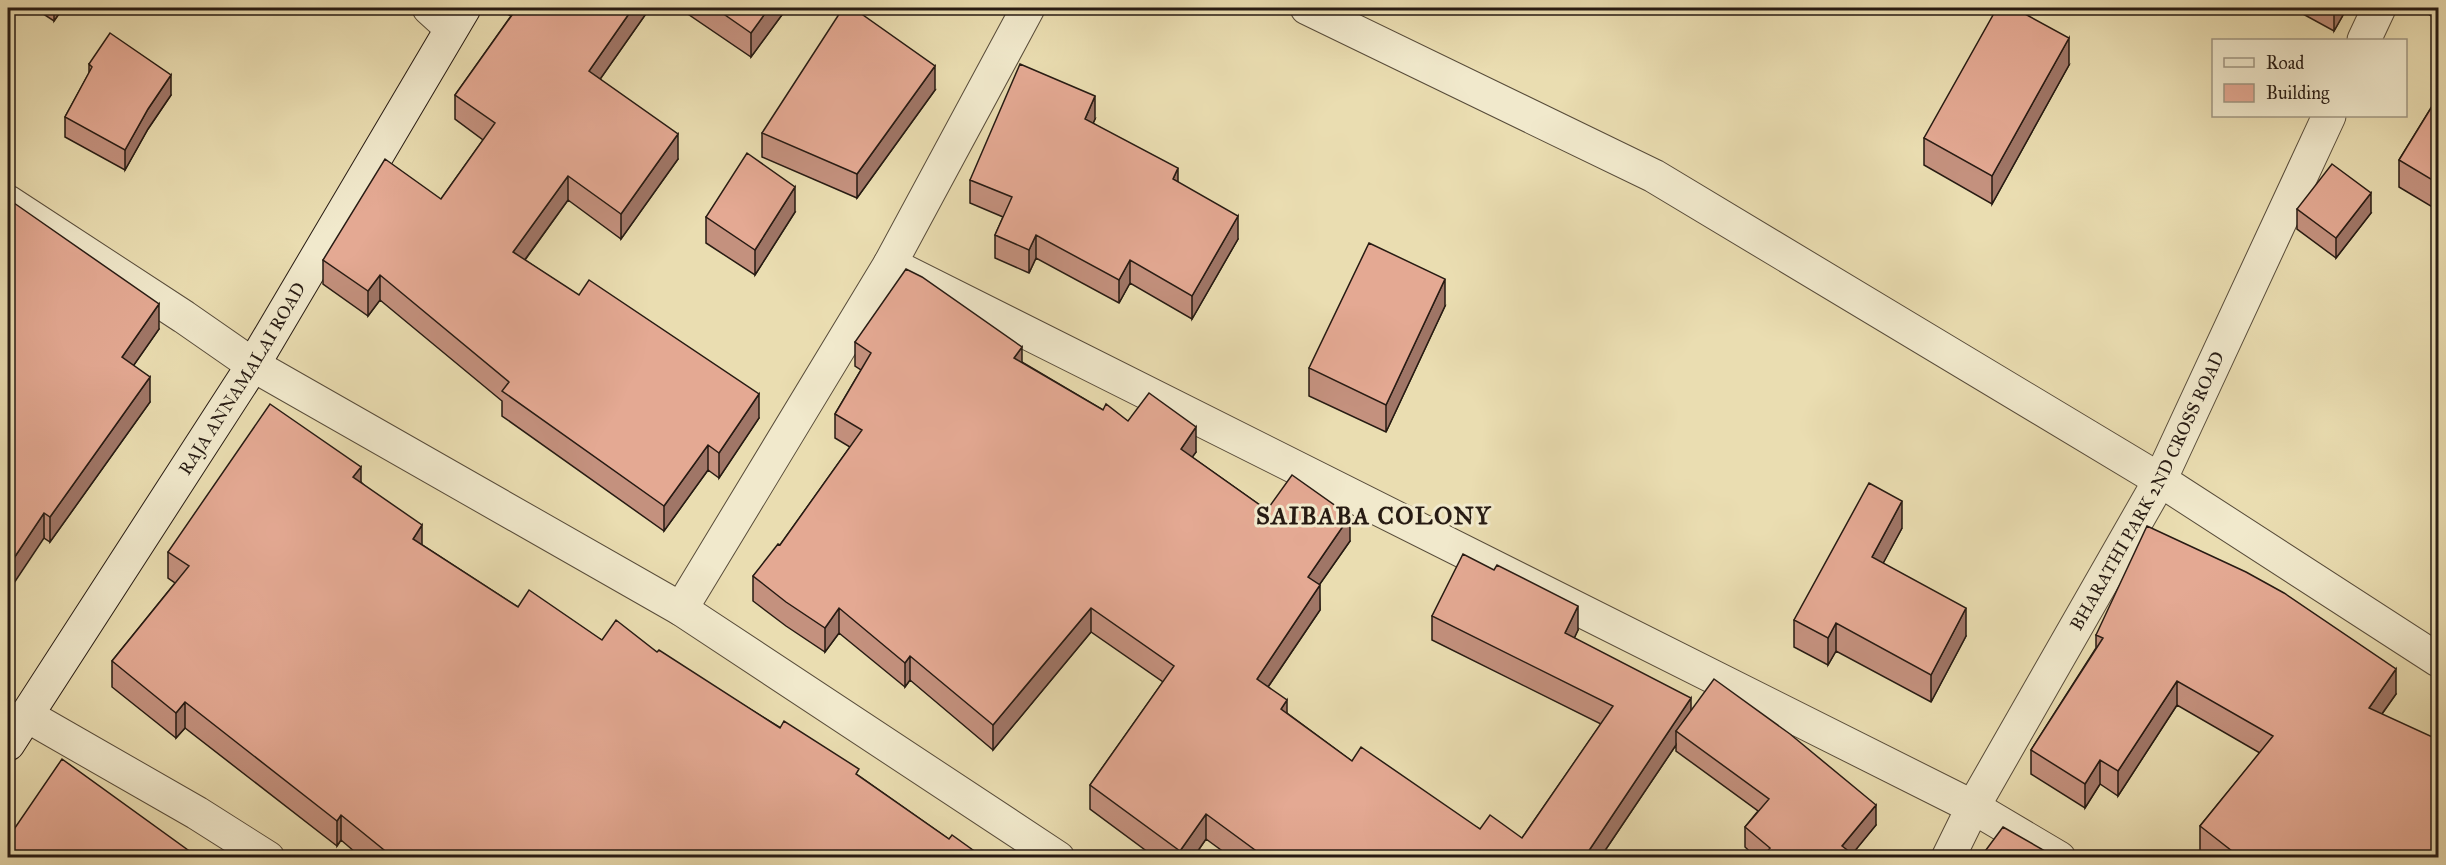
<svg xmlns="http://www.w3.org/2000/svg" width="2446" height="865" viewBox="0 0 2446 865" font-family="'IM FELL Great Primer',serif">
  <style>
    .lines { fill: none; stroke-linecap: round; stroke-linejoin: round }
    .street-casing { stroke: #584c3a; stroke-width: 35 }
    .secondary-casing { stroke: #271b13; stroke-width: 35 }
    .street { stroke: #f1e9cc; stroke-width: 33 }
    .secondary { stroke: #f1e9cc; stroke-width: 33 }
    .wall { fill: #c4917e; stroke: #271b13; stroke-width: 1.5 }
    .shaded-wall { fill: #a07667; stroke: #271b13; stroke-width: 1.5 }
    .building { fill: #e4a993; stroke: #271b13; stroke-width: 1.5 }
    .labels { text-anchor: middle; dominant-baseline: central; stroke-width: 6; stroke-linejoin: round; paint-order: stroke }
    .street-label { font-size: 18px; fill: #271b13; stroke: #f1e9cc }
    .district-label { font-size: 24px; font-weight: bold; letter-spacing: 1.5px; fill: #271b13; stroke: #f1e9cc }
  </style>
  <rect width="100%" height="100%" fill="#eaddb1"/>
  <filter id="stains"><feTurbulence type="fractalNoise" baseFrequency=".00333" numOctaves="4"/><feColorMatrix values="0 0 0 0 .2 0 0 0 0 .09 0 0 0 0 .02 0 0 0 .5 -.17"/></filter>
  <radialGradient id="worn" r=".72"><stop offset=".6" stop-color="#630" stop-opacity="0"/><stop offset="1" stop-color="#630" stop-opacity=".3"/></radialGradient>
  <g class="lines">
    <defs>
      <g id="street">
        <path d="M429,8L451,28"/>
        <path d="M1028,8L890,264L1973,807L2059,858"/>
        <path d="M1307,8L1654,176L2160,480L2438,660"/>
        <path d="M2364,40L2379,8"/>
        <path d="M8,202L184,317L253,365L681,609L1058,858"/>
        <path d="M681,609L890,264"/>
        <path d="M26,715L197,813L268,858"/>
        <path id="s1" d="M1948,858L1973,807L2160,480L2329,116"/>
      </g>
      <g id="secondary">
        <path id="s2" d="M8,744L253,365L464,8"/>
      </g>
    </defs>
    <use href="#street" class="street-casing"/>
    <use href="#secondary" class="secondary-casing"/>
    <use href="#street" class="street"/>
    <use href="#secondary" class="secondary"/>
  </g>
  <path class="wall" d="M34,8H63L54,21Z
    M505,8H650L600,79L678,159L621,239L568,200L525,260L759,418L719,478L708,470L664,531L502,416V401L380,300L368,316L323,284V260L441,199L483,140L455,119V95L511,16L505,13Z
    M679,8H787L751,57Z
    M2292,8H2347L2334,31Z
    M2421,8H2439V21L2421,9Z
    M89,64L171,95L148,129L125,170L65,137V117L89,73Z
    M2069,65L1992,204L1924,165V138Z
    M935,90L857,198L762,157V133Z
    M2439,95V211L2399,187V160Z
    M1095,119L1093,123L1178,182L1238,239L1192,319L1130,283L1119,303L1036,258L1029,273L995,258V235L1003,217L970,203V180Z
    M2297,209L2371,213L2336,258L2297,229Z
    M8,212L159,329L133,366L150,402L50,542L44,538Z
    M795,212L755,275L706,243V217Z
    M1445,306L1386,432L1309,396V368Z
    M855,342L1022,362L1103,410L1196,452L1192,457L1267,510L1350,541L1319,585L1320,610L1268,687L1287,713L1352,761L1480,829L1522,838L1601,724L1432,640V616L1578,630L1574,638L1876,825L1852,854L1855,858H1757L1745,847V827L1758,811L1676,751V745L1600,858H1232L1206,839L1193,858H1156L1090,809V785L1163,682L1091,632L993,750L910,680L905,687L839,633L825,652L786,626L753,601V576L780,545L850,447L835,438V414L861,370L855,366Z
    M361,482L422,545L518,607L602,640L657,652L859,776L949,839L984,858H362L341,840L337,846L185,728L176,738L112,687V661L175,583L168,578V552Z
    M1902,528L1883,563L1966,636L1931,702L1836,651L1828,665L1794,647V620Z
    M2096,635L2396,694L2382,714L2439,858H2210L2200,850V826L2260,753L2177,705L2118,796L2100,784L2085,808L2031,774V750L2096,648Z"/>
  <path class="shaded-wall" d="M54,8H63L54,21Z
    M633,8H650L589,95V71Z
    M769,8H787L751,57V33Z
    M2334,8H2347L2334,31Z
    M2069,38V65L1992,204V176Z
    M935,66V90L857,198V174Z
    M171,75V95L148,129L125,170V150L148,109Z
    M1095,96V119L1085,142V119Z
    M678,134V159L621,239V214Z
    M1178,168V191L1173,179Z
    M568,176V200L513,276V252Z
    M795,187V212L755,275V250Z
    M2371,193V213L2336,258V238Z
    M1238,216V239L1192,319V296Z
    M1036,235V258L1029,273V250Z
    M1130,260V283L1119,303V280Z
    M380,275V300L368,316V291Z
    M1445,279V306L1386,432V405Z
    M159,304V329L122,382V357Z
    M1022,347V371L1014,358Z
    M150,377V402L50,542V517Z
    M759,394V418L719,478V453Z
    M1196,427V452L1181,473V449Z
    M708,445V470L664,531V506Z
    M361,467V493L353,477Z
    M1902,501V528L1872,584V557Z
    M44,513V538L8,592V567Z
    M1350,516V541L1308,601V577Z
    M422,525V551L413,539Z
    M1320,585V610L1257,703V679Z
    M1578,606V630L1565,658V633Z
    M839,608V633L825,652V628Z
    M1091,608V632L993,750V725Z
    M1966,608V636L1931,702V675Z
    M1836,623V651L1828,665V638Z
    M910,656V680L905,687V663Z
    M2396,669V694L2369,732V708Z
    M2177,681V705L2118,796V771Z
    M1691,698V722L1676,731V745L1600,858H1584Z
    M1287,700V724L1281,709Z
    M185,702V728L176,738V713Z
    M2100,760V784L2085,808V784Z
    M1876,805V825L1849,858L1842,846Z
    M1206,814V839L1193,858H1180V851Z
    M341,815V840L337,846V821Z"/>
  <path class="building" d="M517,8H633L589,71L678,134L621,214L568,176L513,252L579,295L589,280L759,394L719,453L708,445L664,506L502,391L509,382L380,275L368,291L323,260L385,159L441,199L495,123L455,95Z
    M715,8H769L751,33Z
    M843,8H853L935,66L857,174L762,133Z
    M1997,8H2014L2069,38L1992,176L1924,138Z
    M110,33L171,75L148,109L125,150L65,117L92,67L89,64Z
    M1020,64L1095,96L1085,119L1178,168L1173,179L1238,216L1192,296L1130,260L1119,280L1036,235L1029,250L995,235L1012,197L970,180Z
    M2439,95V184L2399,160Z
    M747,153L795,187L755,250L706,217Z
    M2332,164L2371,193L2336,238L2297,209Z
    M14,203L159,304L122,357L150,377L50,517L44,513L8,567V212Z
    M1369,243L1445,279L1386,405L1309,368Z
    M906,269L922,277L1022,347L1014,358L1103,410L1106,404L1128,421L1149,393L1196,427L1181,449L1267,510L1292,475L1350,516L1308,577L1320,585L1257,679L1287,700L1281,709L1352,761L1361,747L1480,829L1490,815L1522,838L1613,706L1432,616L1463,554L1494,570L1497,565L1578,606L1565,633L1691,698L1584,858H1266L1206,814L1180,851L1090,785L1174,666L1091,608L993,725L910,656L905,663L839,608L825,628L786,602L753,576L778,544L780,545L862,430L835,414L871,353L855,342Z
    M270,404L361,467L353,477L422,525L413,539L518,607L529,590L602,640L616,620L657,652L659,650L780,728L784,721L859,769L856,774L949,839L952,835L984,858H394L341,815L337,821L185,702L176,713L112,661L189,566L168,552Z
    M1869,483L1902,501L1872,557L1966,608L1931,675L1836,623L1828,638L1794,620Z
    M2147,526L2246,572L2284,593L2396,669L2369,708L2439,740V858H2241L2200,826L2273,736L2177,681L2118,771L2100,760L2085,784L2031,750L2103,638L2096,635Z
    M1714,679L1790,734L1876,805L1842,846L1855,856L1854,858H1762L1770,848L1745,827L1769,799L1676,731Z
    M62,759L199,858H8V838Z
    M2003,827L2052,855L2055,858H1980Z"/>
  <g class="labels">
    <g class="street-label">
      <text stroke="none"><textPath href="#s2" startOffset="434">RAJA ANNAMALAI ROAD</textPath></text>
      <text stroke="none"><textPath href="#s1" startOffset="418">BHARATHI PARK 2ND CROSS ROAD</textPath></text>
    </g>
    <g class="district-label">
      <text x="1374" y="516">SAIBABA COLONY</text>
    </g>
  </g>
  <rect width="2446" height="865" fill="none" stroke="#eaddb1" stroke-width="30"/>
  <rect x="9" y="9" width="2428" height="847" fill="none" stroke="#271b13" stroke-width="3"/>
  <rect x="15" y="15" width="2416" height="835" fill="none" stroke="#271b13" stroke-width="1.5"/>
  <rect x="2212" y="39" width="195" height="78" fill="#f1e9cc" stroke="#a09782" stroke-width="1.5"/>
  <rect x="2224" y="58" width="30" height="9" fill="#f1e9cc" stroke="#a09782" stroke-width="1.5"/>
  <text x="2266" y="69" font-size="18" fill="#271b13">Road</text>
  <rect x="2224" y="84" width="30" height="18" fill="#e4a993" stroke="#a09782" stroke-width="1.5"/>
  <text x="2266" y="99" font-size="18" fill="#271b13">Building</text>
  <rect width="100%" height="100%" filter="url(#stains)"/>
  <rect width="100%" height="100%" fill="url(#worn)"/>
</svg>
